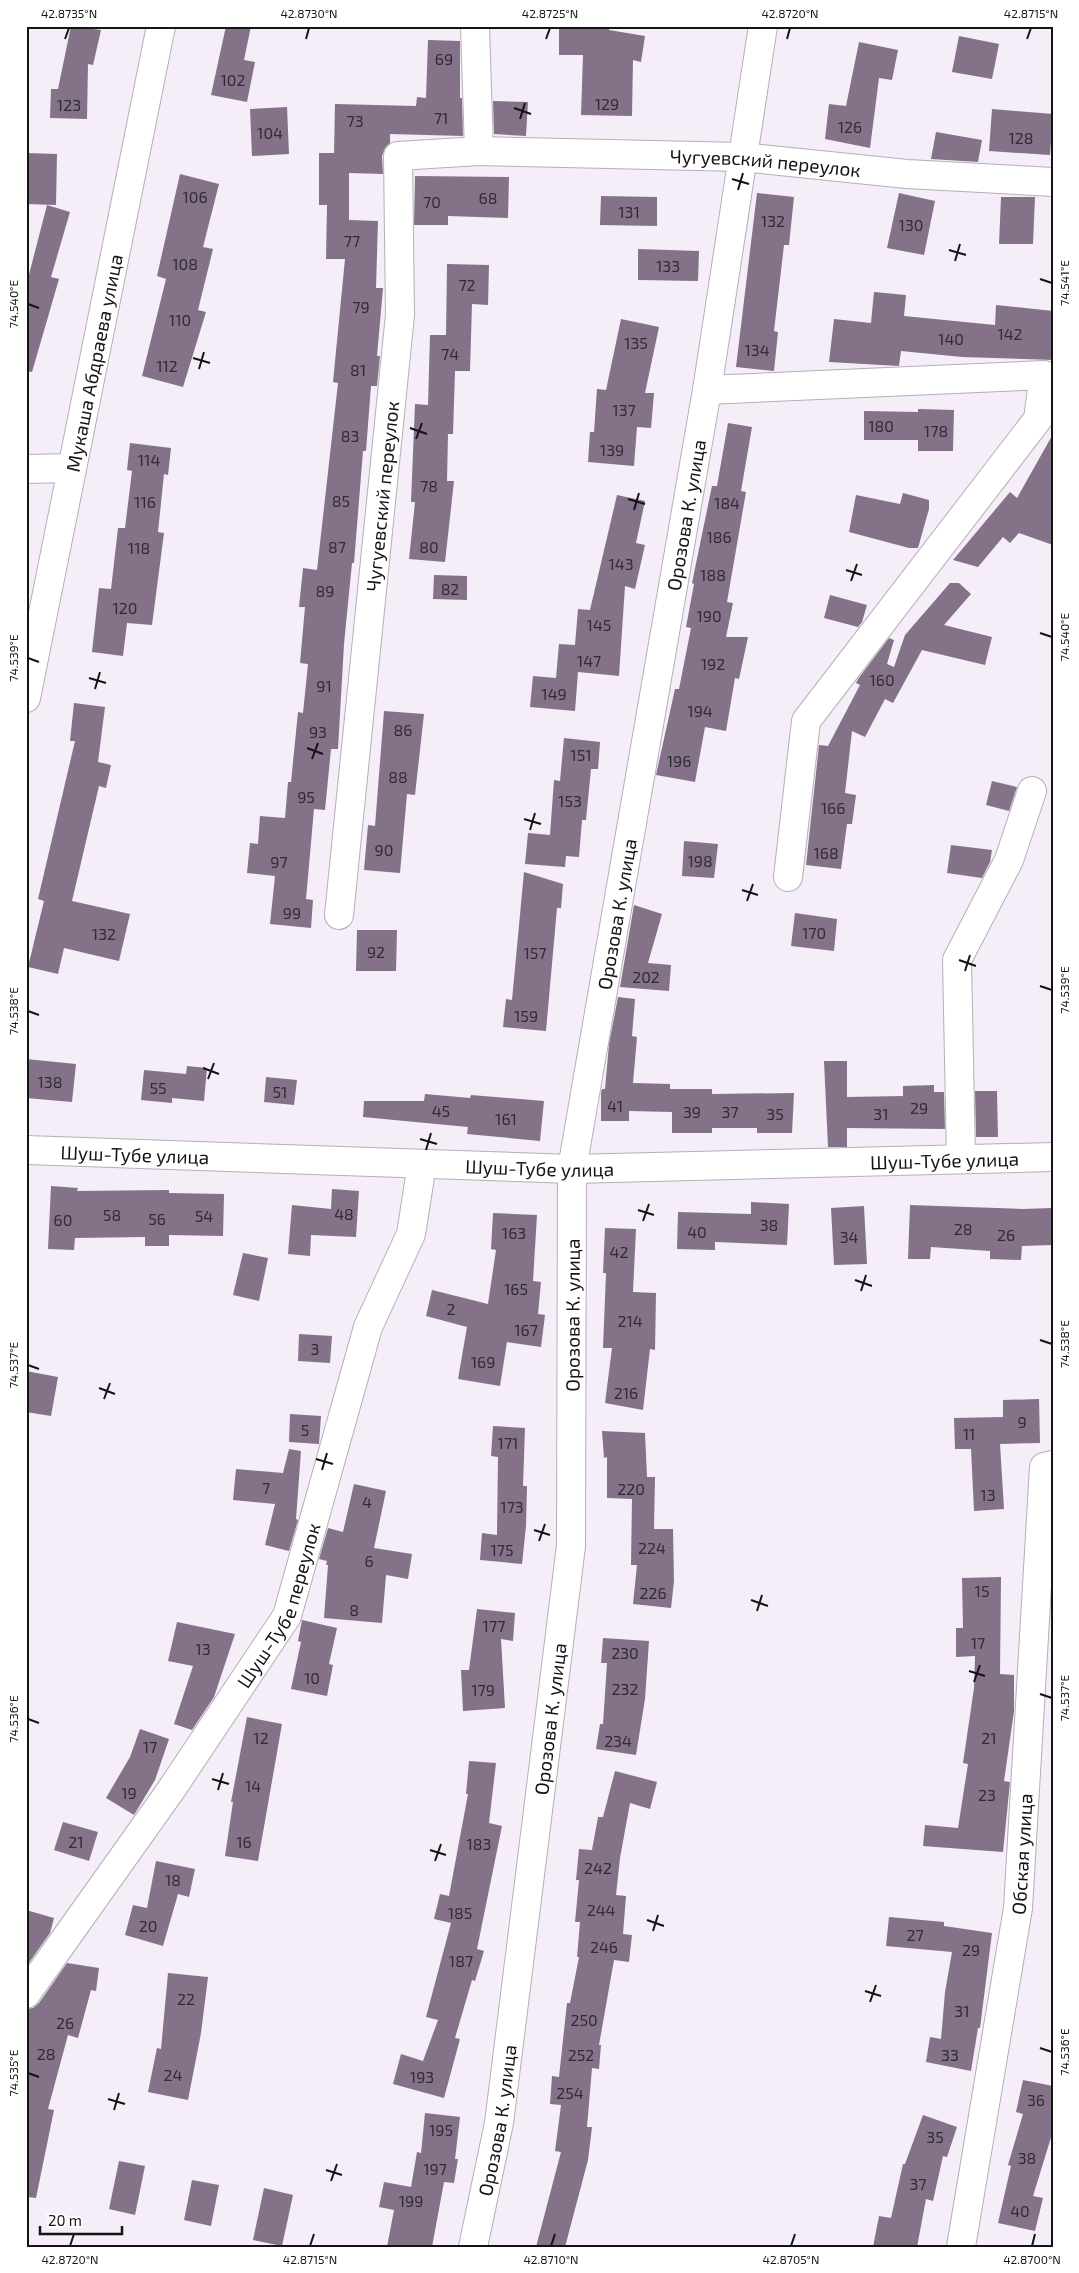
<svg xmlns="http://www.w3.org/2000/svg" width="1079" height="2273" viewBox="0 0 1079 2273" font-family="'Exo 2',sans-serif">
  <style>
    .building { fill: #847289 }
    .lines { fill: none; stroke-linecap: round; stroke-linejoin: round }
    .street-casing { stroke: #b6aeb8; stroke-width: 30 }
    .street { stroke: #fff; stroke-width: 28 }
    .ticks { fill: none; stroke: #161317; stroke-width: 2 }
    .labels { text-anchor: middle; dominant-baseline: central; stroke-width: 4.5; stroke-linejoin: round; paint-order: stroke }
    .number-label { font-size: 16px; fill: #322b34 }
    .street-label { font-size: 19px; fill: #161317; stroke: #fff }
    .neatline { fill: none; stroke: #161317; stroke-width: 2 }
    .ticks-label { font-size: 12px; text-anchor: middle; fill: #161317 }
  </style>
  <rect width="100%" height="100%" fill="#f5edf8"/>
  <path class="building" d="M71,26L101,30L93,65L88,64L87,119L50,118L51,89H58Z
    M226,26H251L244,60L255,62L247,102L211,95Z
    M559,26H609V30L645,36L641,62L633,60L632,116L581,115L583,55H559Z
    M959,36L999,44L992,79L952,72Z
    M428,40L460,41V98H462L463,136L390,134V143L385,148L382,156L383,174L349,173V220L378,221L376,288H383L377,356H380L377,386H371L366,451H363L354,563H352L344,644L338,749H331L325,810L314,809L306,899L313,900L311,928L270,924L275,876L247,873L250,843L258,844L260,816L285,818L288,782H291L298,712L303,713L308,664L300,663L305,607H299L303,568L317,570L338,383L333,382L345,259H326L327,205H319V153H334L335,104L416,106L417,97L426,98Z
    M859,42L898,50L892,80L879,78L870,148L825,139L829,104L846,106Z
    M493,101L528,102L526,136L494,134Z
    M287,107L289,154L252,156L250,109Z
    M992,109L1053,114L1050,155L989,151Z
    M936,132L982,140L978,162L931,159Z
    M26,153L57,154L56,205L26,204Z
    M180,174L219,184L203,247L213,249L198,310L206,312L183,387L142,376L166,279L157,276Z
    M415,176L509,177L508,218L448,216V225H414Z
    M757,193L794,197L789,245H784L774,331L778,332L774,371L736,367Z
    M899,193L935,201L924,255L887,248Z
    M601,196L657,197V226L600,225Z
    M1001,197H1035L1033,244H999Z
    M47,205L70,212L51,277L59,279L32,372L26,371V286Z
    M638,249L699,251L698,281L638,280Z
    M447,264L489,265L488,305L472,304L470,371H455L453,434H448L447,481H454L445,562L409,559L415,502H411L415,404L428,405L430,335H446Z
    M874,292L906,295L904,316L995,325L996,305L1053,311V360L962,357L901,351L899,366L829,362L834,319L871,323Z
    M621,319L659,327L645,393H654L651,428L637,427L634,466L588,462L590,432H594L597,389L606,390Z
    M918,409L954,410L953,451H918V440H864V411L918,412Z
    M728,423L752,427L741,491L746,492L727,602L733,603L726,637H748L739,679L735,678L726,731L705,727L695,782L656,775L675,689H679L691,628L686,627L694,584L692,583L712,486H717Z
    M1053,434V545L1019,533L1010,543L1003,537L978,567L953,560L1010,492L1017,498Z
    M130,443L171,448L168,475L164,474L158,532L164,533L152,625L127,623L123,656L92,652L99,588L111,589L118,528H125L132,471L127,470Z
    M903,493L929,500V509L918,548H909L849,532L856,495L900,504Z
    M617,495L645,501L636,543L645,545L635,589L625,586L619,676L578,672L575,711L530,707L533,676L556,678L559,644L575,645L578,609L590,610Z
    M434,575L467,576V600L433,599Z
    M950,583H959L971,594L944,625L992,637L985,665L922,650L893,703L885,699L865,737L852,731L845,793L856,795L852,824H847L841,869L806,865L819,745L828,746L860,685L856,683L858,679L889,638L894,640L887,664L894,667L905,635Z
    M830,595L867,605L862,622L858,627L824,618Z
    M74,703L105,707L98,762L111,765L106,788L99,786L72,901L130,914L119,961L64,948L58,974L28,967L44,901L38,899L75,741H70Z
    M384,711L424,714L415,795L407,794L400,873L364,870L368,825L375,826Z
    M564,738L600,742L598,769H591L586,820H582L579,857L566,856L565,867L525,864L528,833L550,835L554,780L560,781Z
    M992,781L1017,787L1009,811L986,805Z
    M684,841L718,844L714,878L682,876Z
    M951,845L992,850L990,862L982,878L947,873Z
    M524,872L563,884L561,908H557L546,1031L503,1027L506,999L512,1000Z
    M634,905L662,914L648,963L671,965L669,991L620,987Z
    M795,913L837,919L834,951L791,946Z
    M357,930H397L396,971H356Z
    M618,997L635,999L632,1036L637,1037L633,1083L670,1084V1089H712V1094L794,1093L792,1133H757V1128H712V1133H672V1112L629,1111V1121H601V1093L602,1089H605L609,1044Z
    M26,1059L76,1064L72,1102L26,1098Z
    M824,1061H847V1097L903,1096V1086L934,1085V1092H944L945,1129L847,1128V1147H828Z
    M187,1066L207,1068L204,1101L172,1098V1103L141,1100L144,1070L186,1074Z
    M266,1077L297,1080L294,1105L264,1102Z
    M975,1091H997L998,1137H976Z
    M425,1094L470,1098L471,1095L544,1101L540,1141L467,1134L468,1127L363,1117L364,1101H424Z
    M51,1186L78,1188L77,1191L169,1190V1193L224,1194L223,1236L169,1235V1246H145V1237L75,1238L74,1250L48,1249Z
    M332,1189L359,1191L356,1237L311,1235L310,1256L288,1254L292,1205L331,1209Z
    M751,1202L789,1204L787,1245L715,1242V1250L677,1249L678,1212L751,1214Z
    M910,1205L1022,1209L1053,1208V1245L1022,1246L1021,1260L990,1259V1251L931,1247L930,1259H908Z
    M864,1206L867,1264L834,1265L831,1208Z
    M493,1213L537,1215L533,1281L541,1282L538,1314L545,1315L541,1347L507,1342L500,1386L458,1379L467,1327L426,1316L432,1290L488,1304L496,1250L491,1249Z
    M605,1228L636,1229L633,1292L656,1293L655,1350L650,1349L643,1410L605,1403L612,1348H603L606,1273H603Z
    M243,1253L268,1258L259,1301L233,1295Z
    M299,1334L332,1336L330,1363L298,1361Z
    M26,1371L58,1377L51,1416L26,1412Z
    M1039,1399L1040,1443L1000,1444L1004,1509L974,1511L971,1449H955L954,1418L1003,1417V1400Z
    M290,1414L321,1416L319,1444L289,1442Z
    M493,1426L525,1428L523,1486H527L526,1526L522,1564L480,1560L482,1533L497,1535L498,1457L491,1456Z
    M602,1431L645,1433L647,1477H655L654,1529H673L674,1581L671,1608L633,1604L637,1565H631L632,1499L607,1498V1457L604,1458Z
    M289,1449L301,1451L296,1519L298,1520L289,1551L265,1545L275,1504L233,1500L236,1469L283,1473Z
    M354,1484L386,1491L374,1548L412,1554L408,1579L386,1575L382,1623L324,1618L328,1565H326L327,1561L319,1559L328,1528L343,1532Z
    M1001,1577L1000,1674L1014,1675V1711L1004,1781L1010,1782L1003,1852L923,1846L925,1825L958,1828L968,1764L963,1763L974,1688L975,1656L956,1657V1628H963L962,1578Z
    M477,1609L515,1613L513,1641L501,1639L505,1708L463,1711L461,1670H469Z
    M302,1620L337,1628L329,1664L333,1665L327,1696L291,1689L301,1642L298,1641Z
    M177,1622L235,1634L214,1697L192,1730L174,1724L193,1666L168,1661Z
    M603,1638L649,1641L645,1699L636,1755L596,1749L600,1724H603L607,1663H601Z
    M247,1717L282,1724L258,1861L225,1856L233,1802H231Z
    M140,1729L169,1739L155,1780L134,1815L106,1798L130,1757Z
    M469,1761L496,1763L489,1823L502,1826L477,1949L484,1951L475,1981L472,1980L455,2038L460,2039L444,2098L393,2084L401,2054L423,2061L438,2020L426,2017L451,1923L434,1919L440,1894L449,1896L468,1794H466Z
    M615,1771L657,1782L650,1809L630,1803L620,1858L616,1895L626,1896L623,1934L632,1935L629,1962L614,1960L599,2045H601L599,2069L592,2068L587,2127H592L588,2160L565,2247H536L561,2152L555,2151L561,2105L550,2104L552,2076L559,2077L567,2003H570L579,1957H577L580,1922H575L579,1880H576L579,1849L592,1850L598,1817H603Z
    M63,1822L98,1832L89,1861L54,1850Z
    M156,1861L195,1869L189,1897L178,1894L163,1946L125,1935L133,1905L147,1908Z
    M26,1910L54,1918L50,1933L26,1967Z
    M889,1917L944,1922V1926L992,1933L980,2028H978L971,2071L926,2062L930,2037L941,2039L945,1992L952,1952L886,1946Z
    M67,1963L99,1968L96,1991L91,1990L78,2038L68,2035L48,2109L54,2110L36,2198L26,2197V2009L33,2008L39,2003Z
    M168,1973L208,1977L201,2033L188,2100L148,2092L157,2048L161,2049Z
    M1023,2080L1053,2086V2131L1033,2196L1043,2198L1035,2231L998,2223L1011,2166L1008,2165L1023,2114L1016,2112Z
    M425,2113L460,2117L455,2159H458L454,2183L444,2182L432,2247H387L394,2210L379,2207L384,2182L411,2187L417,2152L421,2153Z
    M923,2115L957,2127L947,2157L943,2156L933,2201L926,2199L917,2247H873L879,2216L891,2218L903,2164H905Z
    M119,2161L145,2166L135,2215L109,2209Z
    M192,2180L219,2185L211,2226L184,2220Z
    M264,2188L293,2195L282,2246L253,2240Z"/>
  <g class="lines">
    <defs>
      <g id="street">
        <path d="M475,26L479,151"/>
        <path d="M707,390L1044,375L1038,419L806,721L788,877"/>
        <path d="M26,469L72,468"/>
        <path id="s1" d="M26,698L161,26"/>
        <path id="s2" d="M339,915L400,315L398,156L479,151L742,157L907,174L1053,182"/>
        <path id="s3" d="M26,1150L572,1169L1053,1157"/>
        <path d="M961,1159L957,960L1009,860L1032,791"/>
        <path id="s4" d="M26,1994L171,1790L287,1616L368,1327L411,1234L422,1164"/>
        <path id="s5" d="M473,2247L499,2123L571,1546L572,1169L707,390L763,26"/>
        <path id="s6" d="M961,2247L1018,1908L1044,1467L1053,1465"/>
      </g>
    </defs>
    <use href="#street" class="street-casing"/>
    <use href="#street" class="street"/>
  </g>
  <path class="ticks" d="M65,39L69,28M306,39L309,28M546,39L550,28M787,39L790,28M1027,39L1031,28M514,108L531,114M520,119L525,103M732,179L749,184M738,190L743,173M949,250L966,255M955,261L960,244M1040,279L1052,283M28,304L39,308M193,358L210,363M199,369L204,352M410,428L427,434M416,439L422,423M628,499L645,504M634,510L639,493M846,570L862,575M851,581L857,564M1040,633L1052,637M28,658L39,662M89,678L106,683M95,689L100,672M307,748L323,754M312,759L318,743M524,819L541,824M530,830L535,813M742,890L758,895M747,901L753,884M959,960L976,966M965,971L970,955M1040,986L1052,990M28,1011L39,1015M203,1068L219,1074M208,1079L214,1063M420,1139L437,1144M426,1150L431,1133M638,1210L654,1215M643,1221L649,1204M855,1280L872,1286M861,1291L866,1275M1040,1340L1052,1344M28,1365L39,1369M99,1388L115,1394M104,1399L110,1383M316,1459L333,1464M322,1470L327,1453M534,1530L550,1535M539,1541L545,1524M751,1600L768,1606M757,1611L762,1595M969,1671L985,1676M974,1682L980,1665M1040,1694L1052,1698M28,1719L39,1723M212,1779L229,1784M218,1790L223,1773M430,1850L446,1855M435,1861L441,1844M647,1920L664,1926M653,1931L658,1915M865,1991L881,1996M870,2002L876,1985M1040,2048L1052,2052M28,2073L39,2077M108,2099L125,2104M114,2110L119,2093M326,2170L342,2175M331,2181L337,2164M70,2246L74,2234M310,2246L314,2234M551,2246L555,2234M791,2246L795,2234M1032,2246L1035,2234"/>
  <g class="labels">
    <g class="number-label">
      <text x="444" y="58">69</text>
      <text x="233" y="79">102</text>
      <text x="607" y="103">129</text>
      <text x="69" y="104">123</text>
      <text x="441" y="117">71</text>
      <text x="355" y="120">73</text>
      <text x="850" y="126">126</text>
      <text x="270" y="132">104</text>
      <text x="1021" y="137">128</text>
      <text x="195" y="196">106</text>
      <text x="488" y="197">68</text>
      <text x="432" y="201">70</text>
      <text x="629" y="211">131</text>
      <text x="773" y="220">132</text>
      <text x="911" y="224">130</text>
      <text x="352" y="240">77</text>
      <text x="185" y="263">108</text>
      <text x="668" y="265">133</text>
      <text x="467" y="284">72</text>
      <text x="361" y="306">79</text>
      <text x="180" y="319">110</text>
      <text x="1010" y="333">142</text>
      <text x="951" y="338">140</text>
      <text x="636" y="342">135</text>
      <text x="757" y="349">134</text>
      <text x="450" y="353">74</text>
      <text x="167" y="365">112</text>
      <text x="358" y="369">81</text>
      <text x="624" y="409">137</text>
      <text x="881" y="425">180</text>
      <text x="936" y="430">178</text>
      <text x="350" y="435">83</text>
      <text x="612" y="449">139</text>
      <text x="149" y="459">114</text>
      <text x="429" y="485">78</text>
      <text x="341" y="500">85</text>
      <text x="145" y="501">116</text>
      <text x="727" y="502">184</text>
      <text x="719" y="536">186</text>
      <text x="337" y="546">87</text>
      <text x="429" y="546">80</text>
      <text x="139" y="547">118</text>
      <text x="621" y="563">143</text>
      <text x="713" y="574">188</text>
      <text x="450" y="588">82</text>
      <text x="325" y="590">89</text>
      <text x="125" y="607">120</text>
      <text x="709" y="615">190</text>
      <text x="599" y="624">145</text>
      <text x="589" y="660">147</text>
      <text x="713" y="663">192</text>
      <text x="882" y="679">160</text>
      <text x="324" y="685">91</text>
      <text x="554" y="693">149</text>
      <text x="700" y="710">194</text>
      <text x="403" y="729">86</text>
      <text x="318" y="731">93</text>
      <text x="581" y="754">151</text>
      <text x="679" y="760">196</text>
      <text x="398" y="776">88</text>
      <text x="306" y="796">95</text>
      <text x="570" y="800">153</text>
      <text x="833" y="807">166</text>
      <text x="384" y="849">90</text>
      <text x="826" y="852">168</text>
      <text x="700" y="860">198</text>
      <text x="279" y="861">97</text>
      <text x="292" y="912">99</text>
      <text x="814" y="932">170</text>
      <text x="104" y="933">132</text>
      <text x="376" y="951">92</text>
      <text x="535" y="952">157</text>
      <text x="646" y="976">202</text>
      <text x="526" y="1015">159</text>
      <text x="50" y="1081">138</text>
      <text x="158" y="1087">55</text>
      <text x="280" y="1091">51</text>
      <text x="615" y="1105">41</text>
      <text x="919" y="1107">29</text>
      <text x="441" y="1110">45</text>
      <text x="692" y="1111">39</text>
      <text x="730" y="1111">37</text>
      <text x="775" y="1113">35</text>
      <text x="881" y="1113">31</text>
      <text x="506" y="1118">161</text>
      <text x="344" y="1213">48</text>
      <text x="112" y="1214">58</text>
      <text x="204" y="1215">54</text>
      <text x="157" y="1218">56</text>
      <text x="63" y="1219">60</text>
      <text x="769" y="1224">38</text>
      <text x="963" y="1228">28</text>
      <text x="697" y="1231">40</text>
      <text x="514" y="1232">163</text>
      <text x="1006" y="1234">26</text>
      <text x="849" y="1236">34</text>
      <text x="619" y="1251">42</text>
      <text x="516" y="1288">165</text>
      <text x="451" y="1308">2</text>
      <text x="630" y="1320">214</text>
      <text x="526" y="1329">167</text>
      <text x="315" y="1348">3</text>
      <text x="483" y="1361">169</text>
      <text x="626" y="1392">216</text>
      <text x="1022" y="1421">9</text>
      <text x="305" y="1429">5</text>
      <text x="969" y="1433">11</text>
      <text x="508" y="1442">171</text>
      <text x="266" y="1487">7</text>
      <text x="631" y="1488">220</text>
      <text x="988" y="1494">13</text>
      <text x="367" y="1501">4</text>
      <text x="512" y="1506">173</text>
      <text x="652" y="1547">224</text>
      <text x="502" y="1549">175</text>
      <text x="369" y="1560">6</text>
      <text x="982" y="1590">15</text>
      <text x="653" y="1592">226</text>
      <text x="354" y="1609">8</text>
      <text x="494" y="1625">177</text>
      <text x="978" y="1642">17</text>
      <text x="203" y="1648">13</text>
      <text x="625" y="1652">230</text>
      <text x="312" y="1677">10</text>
      <text x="625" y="1688">232</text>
      <text x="483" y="1689">179</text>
      <text x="261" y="1737">12</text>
      <text x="989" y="1737">21</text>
      <text x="618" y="1740">234</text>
      <text x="150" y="1746">17</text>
      <text x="253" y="1785">14</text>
      <text x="129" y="1792">19</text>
      <text x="987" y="1794">23</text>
      <text x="76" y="1841">21</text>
      <text x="244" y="1841">16</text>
      <text x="479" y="1843">183</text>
      <text x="598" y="1867">242</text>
      <text x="173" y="1879">18</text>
      <text x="601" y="1909">244</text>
      <text x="460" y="1912">185</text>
      <text x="148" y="1925">20</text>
      <text x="915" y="1934">27</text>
      <text x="604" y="1946">246</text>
      <text x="971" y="1949">29</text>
      <text x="461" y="1960">187</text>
      <text x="186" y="1998">22</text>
      <text x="962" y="2010">31</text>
      <text x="584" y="2019">250</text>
      <text x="65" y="2022">26</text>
      <text x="46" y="2053">28</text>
      <text x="581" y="2054">252</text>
      <text x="950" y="2054">33</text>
      <text x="173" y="2074">24</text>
      <text x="422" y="2076">193</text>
      <text x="570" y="2092">254</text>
      <text x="1036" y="2099">36</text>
      <text x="441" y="2129">195</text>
      <text x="935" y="2136">35</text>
      <text x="1027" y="2157">38</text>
      <text x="435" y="2168">197</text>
      <text x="918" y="2183">37</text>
      <text x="411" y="2200">199</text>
      <text x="1020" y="2210">40</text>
    </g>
    <g class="street-label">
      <text stroke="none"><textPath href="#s2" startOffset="1130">Чугуевский переулок</textPath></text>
      <text stroke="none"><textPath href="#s1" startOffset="342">Мукаша Абдраева улица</textPath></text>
      <text stroke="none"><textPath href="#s2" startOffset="421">Чугуевский переулок</textPath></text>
      <text stroke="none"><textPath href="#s5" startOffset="1749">Орозова К. улица</textPath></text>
      <text stroke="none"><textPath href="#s5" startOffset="1344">Орозова К. улица</textPath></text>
      <text stroke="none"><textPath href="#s3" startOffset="109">Шуш-Тубе улица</textPath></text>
      <text stroke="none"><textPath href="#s3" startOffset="919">Шуш-Тубе улица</textPath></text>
      <text stroke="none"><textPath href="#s3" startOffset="514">Шуш-Тубе улица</textPath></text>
      <text stroke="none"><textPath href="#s5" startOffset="939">Орозова К. улица</textPath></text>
      <text stroke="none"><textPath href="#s4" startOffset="466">Шуш-Тубе переулок</textPath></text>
      <text stroke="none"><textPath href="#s5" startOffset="534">Орозова К. улица</textPath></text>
      <text stroke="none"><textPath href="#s6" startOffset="398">Обская улица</textPath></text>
      <text stroke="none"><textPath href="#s5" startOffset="129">Орозова К. улица</textPath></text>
    </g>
  </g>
  <rect width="1079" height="2273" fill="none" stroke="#ffffff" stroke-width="55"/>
  <path d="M40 2226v8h82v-8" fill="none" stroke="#161317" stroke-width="2.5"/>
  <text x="48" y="2226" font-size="15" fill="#161317" stroke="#ffffff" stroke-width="4" paint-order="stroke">20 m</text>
  <rect x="28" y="28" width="1024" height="2218" class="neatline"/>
  <g class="ticks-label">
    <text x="69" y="18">42.8735°N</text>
    <text x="309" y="18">42.8730°N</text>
    <text x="550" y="18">42.8725°N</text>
    <text x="790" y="18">42.8720°N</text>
    <text x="1031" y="18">42.8715°N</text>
    <text transform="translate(1065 283) rotate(-90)" y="4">74.541°E</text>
    <text transform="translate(14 304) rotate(-90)" y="4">74.540°E</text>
    <text transform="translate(1065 637) rotate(-90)" y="4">74.540°E</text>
    <text transform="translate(14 658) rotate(-90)" y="4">74.539°E</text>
    <text transform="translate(1065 990) rotate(-90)" y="4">74.539°E</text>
    <text transform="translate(14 1011) rotate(-90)" y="4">74.538°E</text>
    <text transform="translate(1065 1344) rotate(-90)" y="4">74.538°E</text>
    <text transform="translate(14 1365) rotate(-90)" y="4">74.537°E</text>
    <text transform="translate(1065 1698) rotate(-90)" y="4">74.537°E</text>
    <text transform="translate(14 1719) rotate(-90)" y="4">74.536°E</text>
    <text transform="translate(1065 2052) rotate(-90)" y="4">74.536°E</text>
    <text transform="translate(14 2073) rotate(-90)" y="4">74.535°E</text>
    <text x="70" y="2264">42.8720°N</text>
    <text x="310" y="2264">42.8715°N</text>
    <text x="551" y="2264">42.8710°N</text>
    <text x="791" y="2264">42.8705°N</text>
    <text x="1032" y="2264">42.8700°N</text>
  </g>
</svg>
